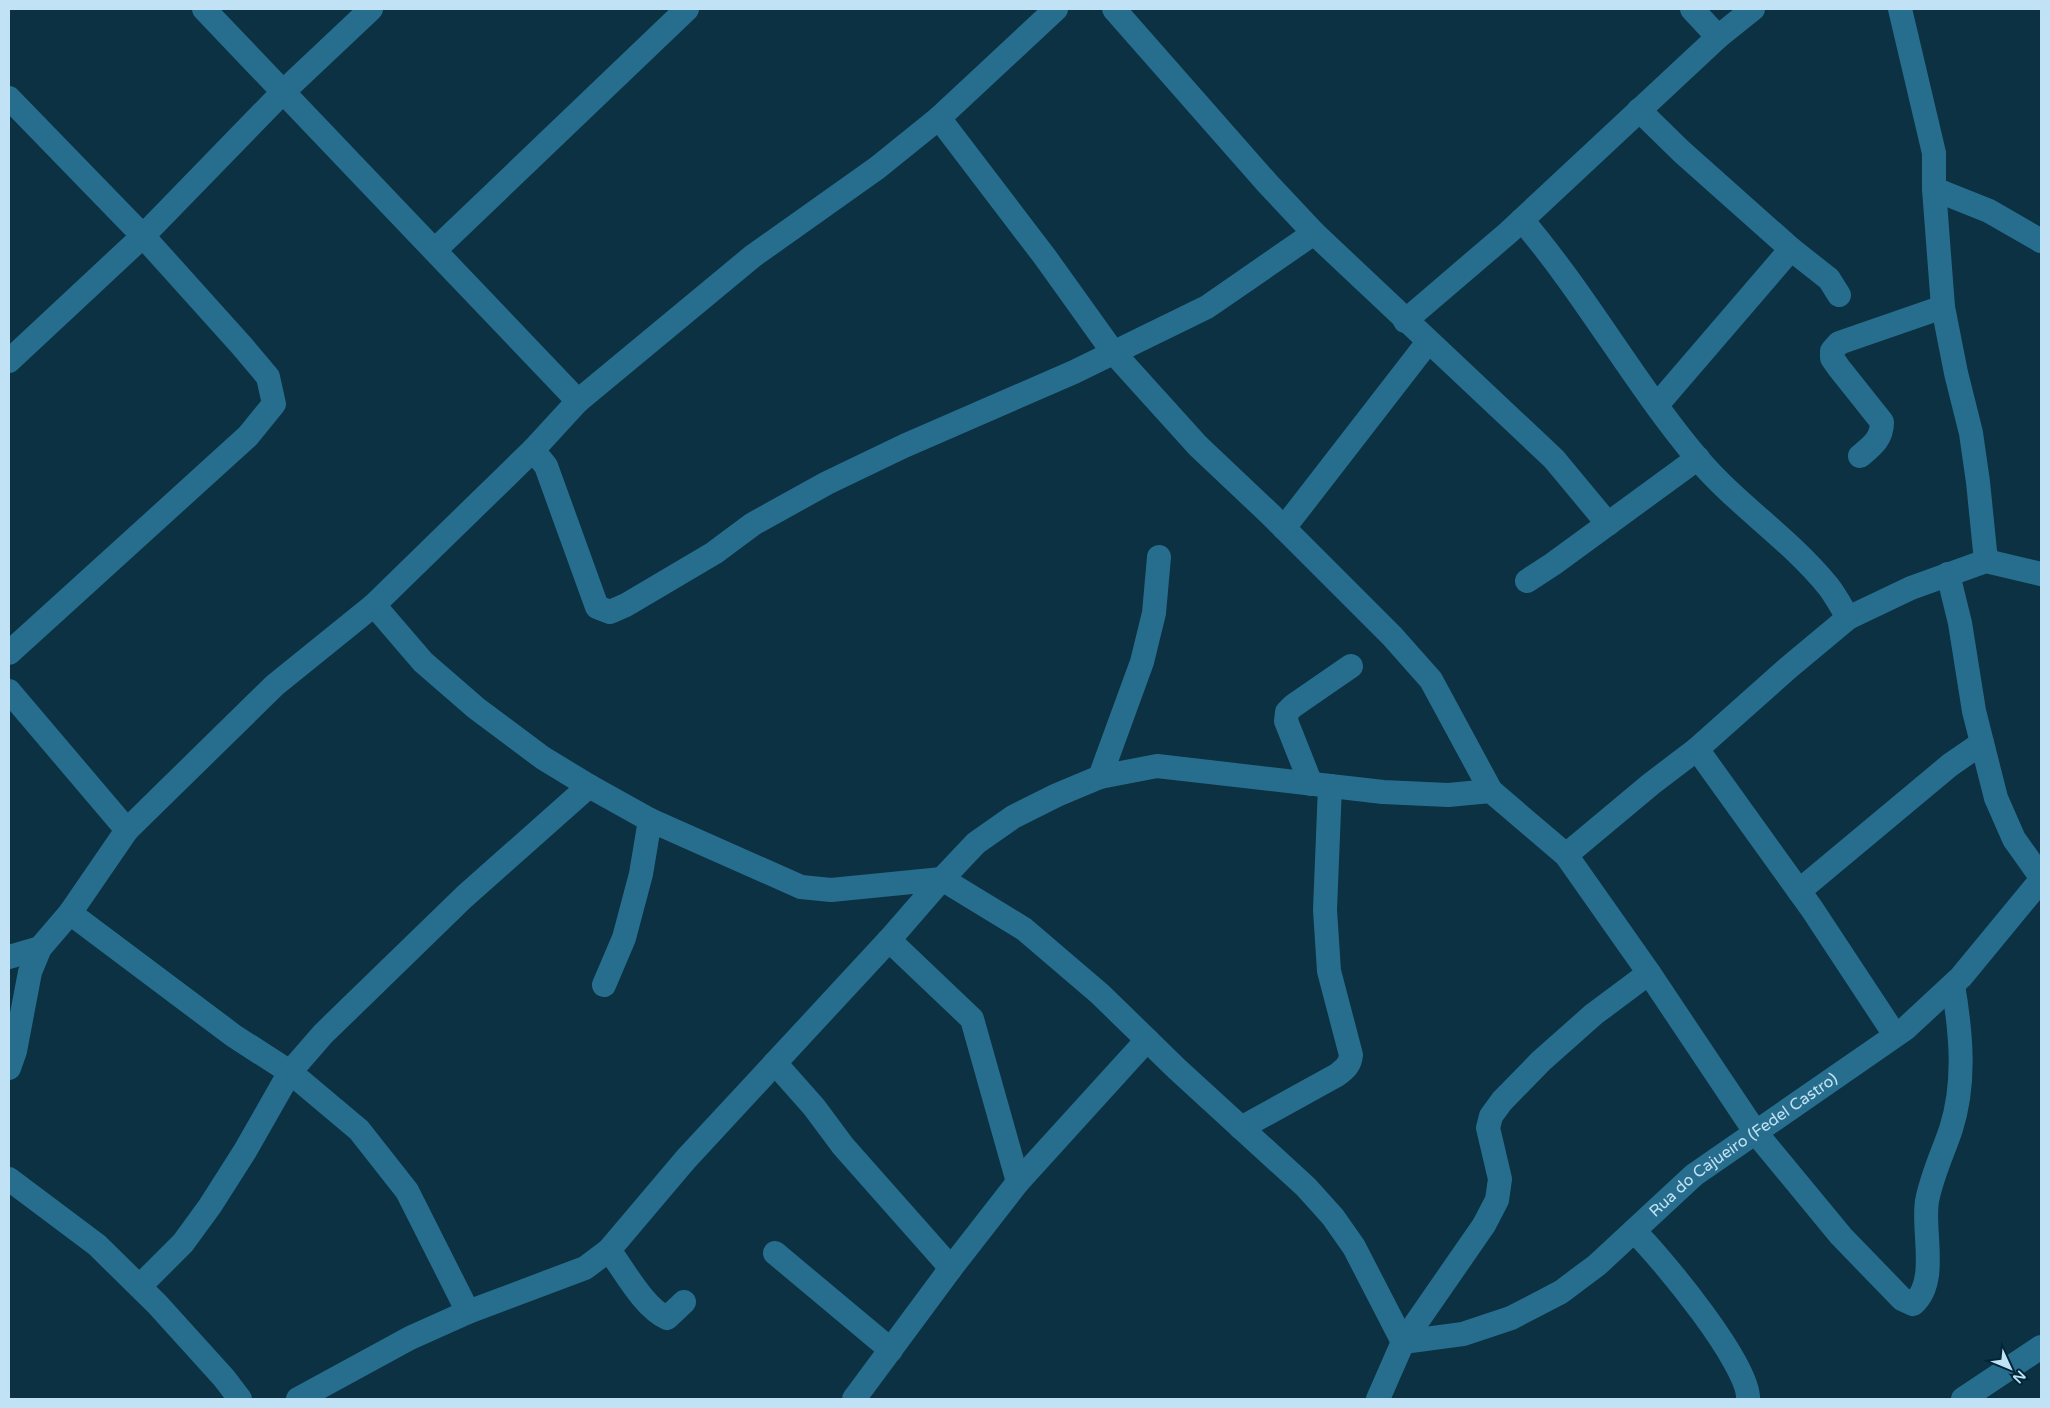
<svg xmlns="http://www.w3.org/2000/svg" width="2050" height="1408" viewBox="0 0 2050 1408" font-family="'Varela Round',sans-serif">
  <style>
    .lines { fill: none; stroke-linecap: round; stroke-linejoin: round }
    .minor { stroke: #276e8e; stroke-width: 24 }
    .labels { text-anchor: middle; dominant-baseline: central; stroke-width: 4; stroke-linejoin: round; paint-order: stroke }
    .street-label { font-size: 16px; fill: #c1e2f4; stroke: #002637 }
  </style>
  <rect width="100%" height="100%" fill="#0b3142"/>
  <g class="lines">
    <g class="minor">
      <path d="M204,9L578,401"/>
      <path d="M1114,9L1268,184L1314,233L1554,459L1608,524"/>
      <path d="M1692,9L1718,37"/>
      <path d="M1900,9L1934,153V189L1943,307L1956,373L1971,433L1978,482L1986,561"/>
      <path d="M9,98L143,236L242,346L268,377L274,404L248,436L9,653"/>
      <path d="M1639,110L1682,152L1791,249L1829,279L1839,295"/>
      <path d="M939,118L1045,257L1113,352L1198,446L1270,514L1392,636L1431,680L1491,791L1566,855L1649,973L1756,1133L1841,1236L1902,1299L1913,1304C1939,1282 1922,1231 1927,1201C1932,1175 1943,1153 1951,1129C1966,1082 1961,1032 1953,985"/>
      <path d="M1934,189L1989,211L2041,241"/>
      <path d="M1522,220C1586,295 1634,383 1698,459C1737,505 1790,539 1828,586C1836,596 1842,608 1848,618"/>
      <path d="M435,250L687,9"/>
      <path d="M1405,321L1509,232L1718,37L1753,9"/>
      <path d="M9,361L143,236L284,91L371,9"/>
      <path d="M1657,405L1791,249"/>
      <path d="M533,450L546,466L597,607L610,612L626,605L714,553L753,524L827,483L904,446L1074,372L1207,307L1314,233"/>
      <path d="M1860,456C1872,446 1882,439 1882,422L1839,368L1832,358V351L1839,343L1943,307"/>
      <path d="M1284,528L1428,342"/>
      <path d="M1948,574L1960,623L1974,711L1996,798L2014,839L2041,877"/>
      <path d="M1527,581L1553,564L1698,458"/>
      <path id="s1" d="M374,605L423,662L476,708L543,758L589,786L650,820L801,887L831,890L942,879L1024,929L1100,994L1177,1069L1306,1187L1333,1217L1354,1247L1403,1342L1463,1334L1511,1318L1561,1292L1597,1265L1694,1175L1905,1029L1961,977L2041,880"/>
      <path d="M9,691L127,830"/>
      <path d="M1697,749L1812,909L1895,1035"/>
      <path d="M1100,777L1142,662L1154,613L1159,557"/>
      <path d="M1311,784L1286,721L1287,712L1293,706L1351,666"/>
      <path d="M1566,855L1651,784L1697,749L1788,668L1848,618L1911,588L1986,561L2041,574"/>
      <path d="M1799,891L1950,765L1982,743"/>
      <path d="M70,913L234,1036L290,1072L359,1130L407,1191L468,1312"/>
      <path d="M889,940L972,1019L1018,1182"/>
      <path d="M9,957L40,948"/>
      <path d="M604,985L624,938L641,874L650,820"/>
      <path d="M775,1063L814,1107L843,1146L951,1268"/>
      <path d="M9,1068L15,1051L30,972L40,948L70,913L127,830L275,685L374,605L533,450L578,401L753,256L877,168L939,118L1056,9"/>
      <path d="M1241,1128L1337,1075C1345,1069 1350,1065 1351,1055L1329,971L1325,910L1330,786"/>
      <path d="M9,1179L97,1245L157,1304L224,1378L240,1399"/>
      <path d="M1634,1231C1661,1257 1750,1365 1748,1399"/>
      <path d="M609,1250C624,1270 644,1308 667,1318L684,1302"/>
      <path d="M775,1253L891,1350"/>
      <path d="M140,1286L183,1243L210,1206L245,1151L290,1072L323,1034L464,897L589,786"/>
      <path d="M298,1399L410,1338L468,1312L585,1268L609,1250L686,1159L889,940L942,879L976,843L1013,817L1057,795L1100,777L1157,766L1383,792L1448,795L1491,791"/>
      <path d="M854,1399L951,1268L1018,1182L1147,1040"/>
      <path d="M1378,1399L1403,1342L1484,1225L1497,1200L1500,1179L1488,1128L1491,1116L1502,1101L1541,1061L1594,1014L1649,973"/>
      <path d="M1963,1399L2041,1347"/>
    </g>
  </g>
  <g class="labels">
    <g class="street-label">
      <text stroke="none"><textPath href="#s1" startOffset="1724">Rua do Cajueiro (Fedel Castro)</textPath></text>
    </g>
  </g>
  <rect width="2050" height="1408" fill="none" stroke="#c1e2f4" stroke-width="20"/>
  <g transform="translate(2010 1368) rotate(134)" stroke="#002637" stroke-width="4" paint-order="stroke">
  <path d="M0-4L9 19L0 12L-9 19Z" fill="#c1e2f4"/>
  <text y="-8" font-size="14" font-weight="bold" text-anchor="middle" fill="#c1e2f4">N</text>
  </g>
</svg>
